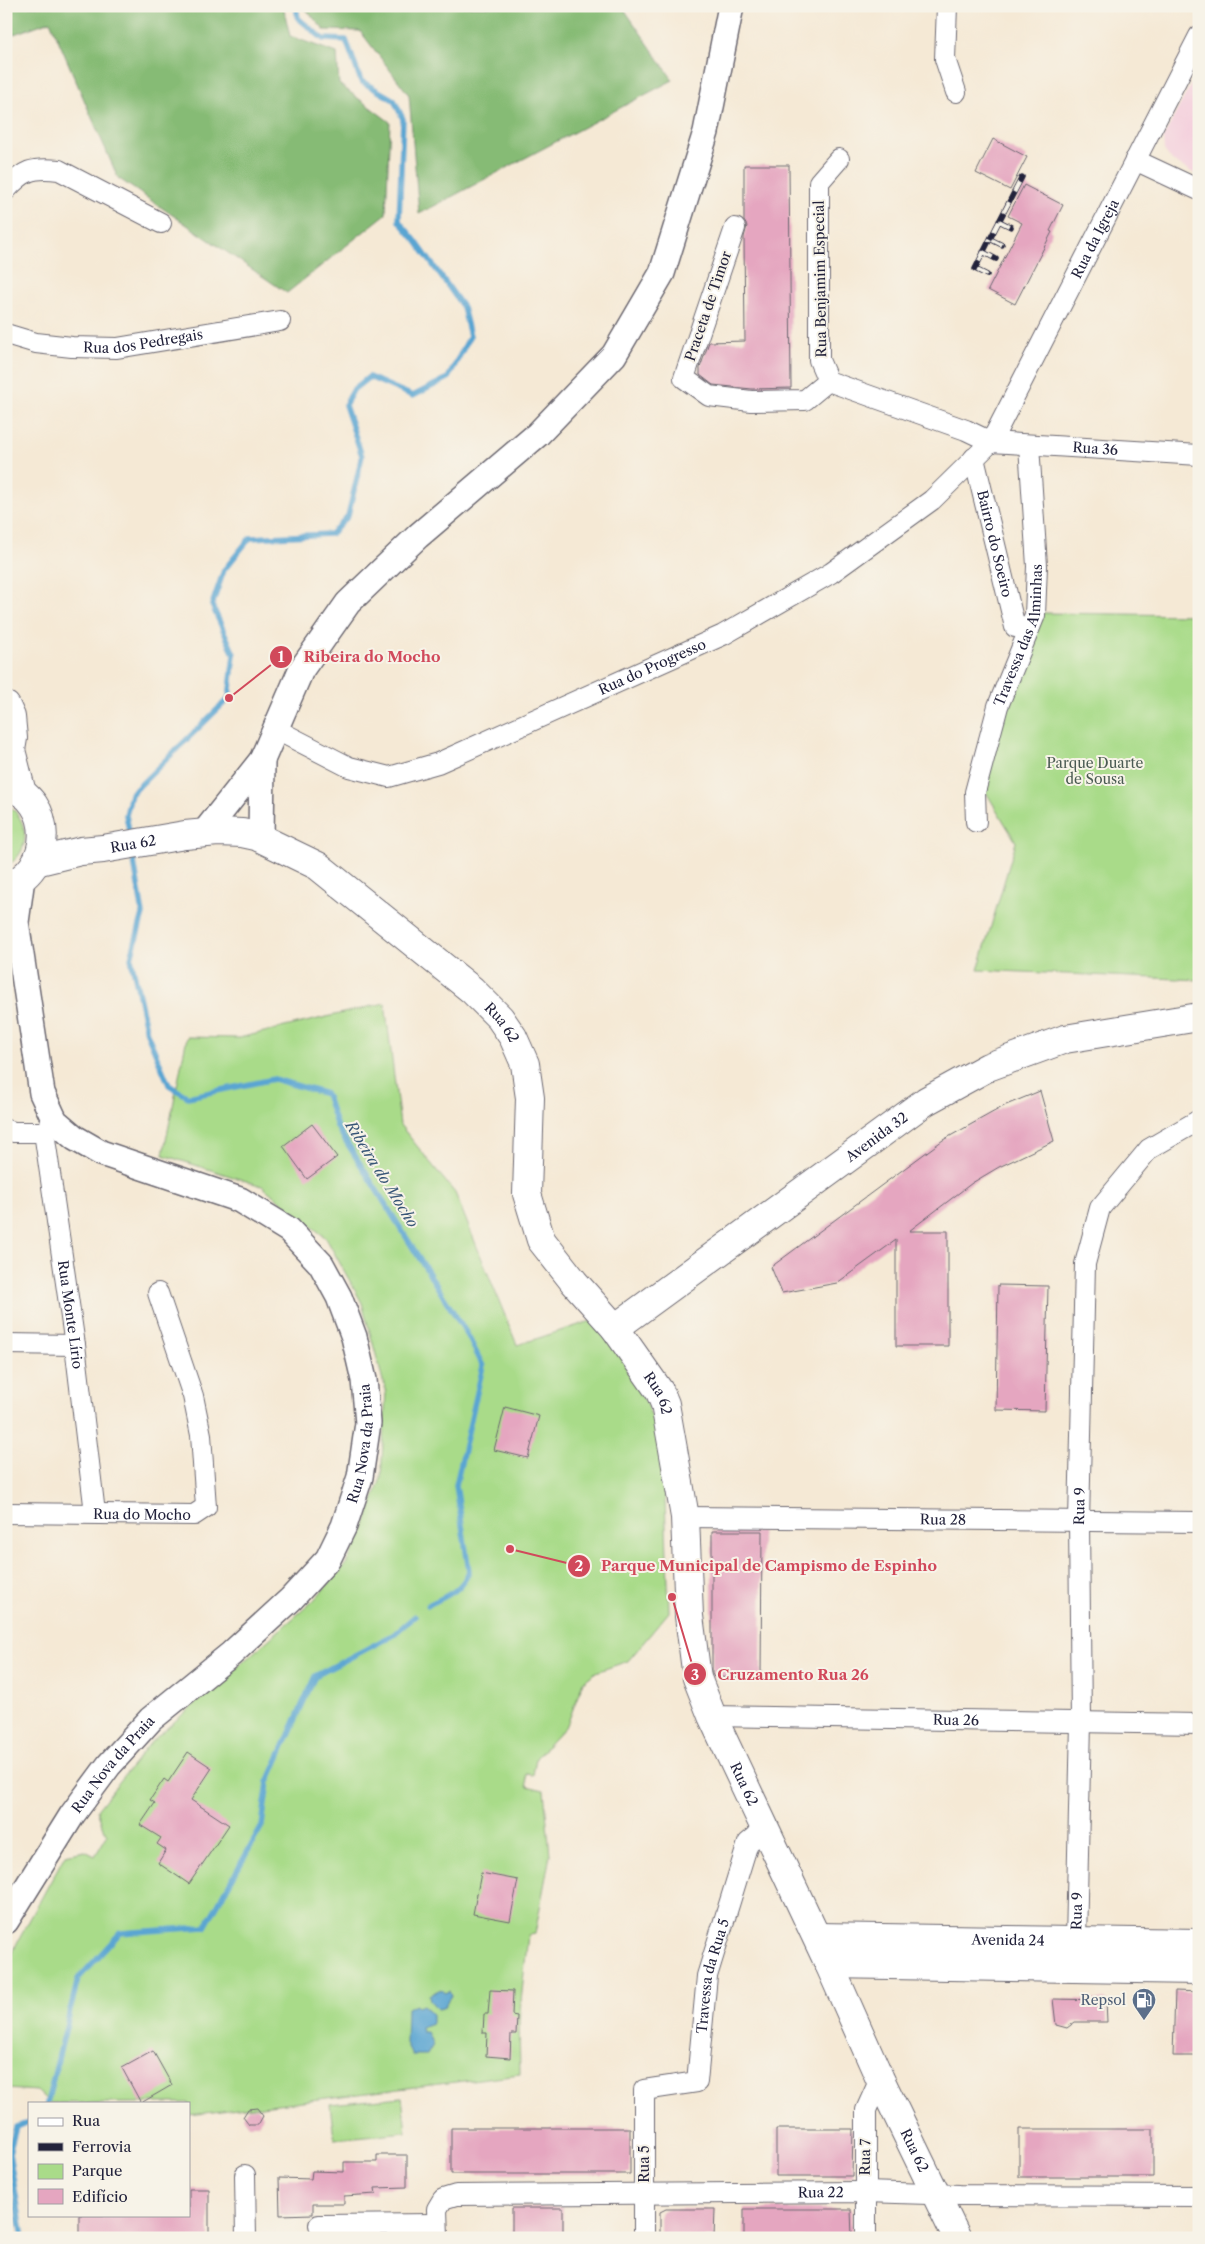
<svg xmlns="http://www.w3.org/2000/svg" width="1205" height="2244" viewBox="0 0 1205 2244" font-family="'Libre Caslon Text',serif">
  <style>
    .built { fill: #f4cfdd }
    .green { fill: #a9db89; stroke: #667e62 }
    .forest { fill: #86bb75; stroke: #546e58 }
    .water { fill: #5aa5d2; stroke: #3e6486 }
    .lines { fill: none; stroke-linecap: round; stroke-linejoin: round }
    .stream { stroke: #5aa5d2; stroke-width: 5.5 }
    .building { fill: #e5a6c0 }
    .minor-casing { stroke: #6c6871; stroke-width: 22 }
    .tertiary-casing { stroke: #6c6871; stroke-width: 28 }
    .secondary-casing { stroke: #6c6871; stroke-width: 30 }
    .primary-casing { stroke: #6c6871; stroke-width: 30 }
    .minor { stroke: #fff; stroke-width: 20 }
    .tertiary { stroke: #fff; stroke-width: 25 }
    .secondary { stroke: #fff; stroke-width: 28 }
    .primary { stroke: #fff; stroke-width: 28 }
    .rail-casing { stroke: #22223b; stroke-width: 5.5 }
    .rail { stroke: #f7f3e8; stroke-width: 4; stroke-dasharray: 11; stroke-linecap: butt }
    .labels { text-anchor: middle; dominant-baseline: central; stroke-width: 4; stroke-linejoin: round; paint-order: stroke }
    .street-label { font-size: 14px; fill: #22223b; stroke: #f7f3e8 }
    .park-label { font-size: 14px; fill: #4a5a52; stroke: #f7f3e8 }
    .service-label { font-size: 14px; fill: #4e5e75; stroke: #f7f3e8; text-anchor: end }
    .water-label { font-size: 15px; font-style: italic; fill: #385677; stroke: #f7f3e8 }
    .leader { fill: none; stroke: #d1495b; stroke-width: 2 }
    .callout-dot { fill: #d1495b; stroke: #f7f3e8; stroke-width: 2 }
    .mark-label { font-size: 15px; text-anchor: middle; font-weight: bold; fill: #fff }
    .callout-label { font-size: 15px; text-anchor: middle; font-weight: bold; fill: #d1495b; stroke: #f7f3e8; stroke-width: 4; stroke-linejoin: round; paint-order: stroke }
  </style>
  <rect width="100%" height="100%" fill="#f7f3e8"/>
  <filter id="ink" filterUnits="userSpaceOnUse"><feTurbulence type="fractalNoise" baseFrequency=".02" numOctaves="2"/><feDisplacementMap in="SourceGraphic" scale="10" xChannelSelector="R" yChannelSelector="G"/><feConvolveMatrix kernelMatrix="1 2 1 2 8 2 1 2 1" color-interpolation-filters="sRGB"/></filter>
  <filter id="wash" filterUnits="userSpaceOnUse"><feTurbulence type="fractalNoise" baseFrequency=".0096" numOctaves="4" result="noise"/><feDisplacementMap in="SourceGraphic" scale="20" xChannelSelector="R" yChannelSelector="G"/><feGaussianBlur stdDeviation="1.12" result="paint"/><feColorMatrix in="noise" values="0 0 0 0 0 0 0 0 0 0 0 0 0 0 0 0 0 1.4 0 .05"/><feComposite in="paint" operator="in"/></filter>
  <g filter="url(#wash)">
    <rect width="100%" height="100%" fill="#f5e9d5"/>
    <path class="built" d="M1199,69V176L1172,161L1164,150L1163,138Z"/>
    <path class="green" d="M1042,613L1199,615V980L978,970L1016,842L981,784Z
      M6,803C29,819 33,852 6,866Z
      M385,1003L400,1125L455,1193L517,1345L591,1321L631,1368L663,1443L669,1612L628,1661L596,1672L583,1682L567,1725L536,1758L533,1775L526,1774L527,1786L544,1790L550,1855L535,1934L528,1935L519,2021L520,2074L189,2115V2103H50L37,2091L6,2089V1970L17,1943L65,1855L85,1851L95,1856L108,1834L103,1828L97,1810L151,1742L313,1601L346,1564L362,1533L381,1478L386,1392L362,1303L326,1238L262,1186L163,1155L187,1037L239,1038Z
      M402,2097L406,2132L334,2139L330,2104Z"/>
    <path class="forest" d="M6,6H283L290,36L337,53L339,84L390,122L386,214L287,293L118,178L50,21L6,37Z
      M622,6L673,80L419,214L409,95L360,31L324,30L304,7Z"/>
    <path class="water" d="M441,1989L444,1993L449,1991L452,1994L443,2008L437,2009L430,2000L429,1995Z
      M416,2004L418,2007L423,2005L432,2013V2023L421,2027L422,2032H427L433,2045L427,2055H412L406,2043L407,2008Z"/>
    <g class="lines">
      <path class="stream" d="M130,836L126,815L131,794L229,698L234,654L212,605L224,570L250,538L331,534L348,516L362,456L345,405L354,389L369,377L413,396L448,378L470,336L463,307L415,240L399,221L403,119L394,100L361,81L346,40L323,39L298,18L296,6
        M132,850L143,914L131,958L147,1033L169,1085L188,1097L274,1079L326,1094L337,1127L467,1334L483,1366L456,1485L469,1571C462,1591 446,1596 428,1605
        M47,2103L78,1979L120,1933L205,1927L262,1826L268,1782L315,1676L393,1635L415,1616
        M23,2238L9,2153L16,2127L29,2122"/>
    </g>
    <g id="blocks">
      <path class="building" d="M993,139L1027,157L1010,190L976,173Z
        M744,165H789L791,388L752,389L713,385L700,375V368L709,342L745,341L744,237L747,226L744,221Z
        M1024,185L1063,205L1050,231L1052,232L1015,304L988,290L1022,223L1008,216Z
        M1040,1091L1054,1141L999,1167L972,1183L909,1231H948V1346H896V1240L837,1283L782,1293L771,1267L943,1140L1006,1105Z
        M312,1124L337,1157L307,1179L283,1146Z
        M998,1285L1048,1286L1045,1411L996,1410Z
        M505,1407L539,1416L528,1458L494,1450Z
        M712,1531H762L761,1678L714,1677L712,1674Z
        M188,1752L212,1768L191,1800L229,1825L189,1884L158,1863L166,1850L157,1844L161,1838L140,1825L155,1803L150,1800L164,1779L168,1782Z
        M481,1873L518,1880L510,1921L473,1914Z
        M490,1990L513,1991L512,2015L517,2016L516,2034H511L510,2058L486,2056L487,2033H483L484,2014H488Z
        M1175,1991L1199,1992V2056H1173Z
        M1053,1999L1106,2000L1107,2022H1075L1067,2028L1056,2025Z
        M153,2051L172,2085L141,2103L122,2068Z
        M257,2108L263,2116L258,2125H249L243,2117L248,2109Z
        M451,2128H630V2174H451Z
        M776,2129H853L852,2176H776Z
        M1019,2129H1153V2177H1019Z
        M377,2155H407V2187L375,2188L376,2194L344,2196V2204H313V2214L280,2215L279,2178L311,2179L312,2171L344,2172V2162H377Z
        M189,2189H209V2238H79V2215H189Z
        M512,2208H563V2238H512Z
        M666,2209H715L714,2238H660V2212Z
        M744,2209H851L852,2238H744Z"/>
    </g>
  </g>
  <g filter="url(#ink)">
    <use href="#blocks" fill-opacity="0" stroke="#6c6871" stroke-width="1"/>
    <g class="lines">
      <defs>
        <g id="minor">
          <path d="M947,6L945,59L956,92"/>
          <path id="s1" d="M839,159L819,182V360L828,381L966,430L991,442L1199,455"/>
          <path d="M1135,160L1199,190"/>
          <path d="M6,190C24,170 32,167 59,170L161,223"/>
          <path d="M735,228L684,378L709,396L751,401L805,400L828,381"/>
          <path id="s2" d="M6,334L36,343L72,347L117,348L280,321"/>
          <path id="s3" d="M974,458L1015,627"/>
          <path id="s4" d="M275,729L349,767L389,777L438,763L723,635L831,573L932,500L991,442L1199,36"/>
          <path id="s5" d="M976,822L975,792L998,706L1035,615L1037,566L1029,445"/>
          <path id="s6" d="M55,1121L44,1132L75,1345L95,1513"/>
          <path d="M6,1130L14,1132H44"/>
          <path d="M6,1344L75,1345"/>
          <path id="s7" d="M6,1513L194,1515L206,1507L201,1435L193,1396L158,1293"/>
          <path id="s8" d="M685,1517L1199,1522"/>
          <path id="s9" d="M712,1716L1199,1724"/>
          <path id="s10" d="M1076,1941L1081,1722L1079,1521L1085,1264L1100,1208L1149,1149L1199,1120"/>
          <path d="M245,2175L246,2238"/>
          <path d="M319,2225L437,2224"/>
          <path id="s11" d="M438,2238L437,2209L443,2199L456,2195L865,2192L960,2195L1199,2196"/>
          <path id="s12" d="M644,2238V2090L697,2082L707,1976L748,1843L765,1829"/>
          <path d="M866,2238V2110L880,2079"/>
        </g>
        <g id="tertiary">
          <path d="M204,833L262,760L301,670L348,603L418,536L538,434L614,355L662,273L706,132L731,6"/>
          <path d="M261,839L262,760"/>
          <path id="s13" d="M6,1921L72,1815L109,1765L151,1719L231,1654L291,1599L328,1559L344,1526L360,1477L368,1423L364,1380L354,1337L339,1297L321,1264L289,1230L240,1200L101,1153L75,1138L55,1121L42,1093L16,922L22,878"/>
        </g>
        <g id="secondary">
          <path d="M6,706L11,717L13,738L11,750L22,793"/>
          <path id="s14" d="M615,1328L926,1101L988,1067L1065,1039L1199,1017"/>
          <path id="s15" d="M829,1964L880,2079L957,2238"/>
        </g>
        <g id="primary">
          <path d="M6,786C56,798 54,872 6,886"/>
          <path id="s16" d="M36,862L81,851L103,849L185,835L218,832L242,833L256,836L318,866L472,990L500,1018L513,1037L525,1064L530,1098L527,1194L541,1240L574,1282L615,1328L660,1392L665,1404L685,1517L689,1616L697,1678L712,1716L829,1964L1199,1970"/>
          <path id="s17" d="M817,1937L1199,1943"/>
        </g>
      </defs>
      <use href="#minor" class="minor-casing"/>
      <use href="#tertiary" class="tertiary-casing"/>
      <use href="#secondary" class="secondary-casing"/>
      <use href="#primary" class="primary-casing"/>
      <use href="#minor" class="minor"/>
      <use href="#tertiary" class="tertiary"/>
      <use href="#secondary" class="secondary"/>
      <use href="#primary" class="primary"/>
      <defs>
        <path id="rail" d="M999,221L1011,227
          M1002,245L990,239L1022,177
          M983,252L996,259
          M987,275L975,269L990,239"/>
      </defs>
      <use href="#rail" class="rail-casing"/>
      <use href="#rail" class="rail"/>
    </g>
  </g>
  <defs>
    <symbol id="fuel-pin" viewBox="-11 -11 22 30"><path d="M0 17L-7.5 6A9.5 9.5 0 1 1 7.5 6Z" fill="#5c6f8a" stroke="#f7f3e8"/><path d="M-5.5-6h7V0h2V4h1.3V-2.5L3-4.5l.8-.8L6-3V5H2.5V1h-1V6h-7ZM-4.2-4.7v3.2H.2V-4.7Z" fill="#fff"/></symbol>
  </defs>
  <g fill-rule="evenodd">
    <use href="#fuel-pin" x="1130" y="1986" width="28" height="38"/>
  </g>
  <g class="labels">
    <g class="street-label">
      <text stroke="none"><textPath href="#s4" startOffset="1048">Rua da Igreja</textPath></text>
      <text transform="translate(820 279) rotate(-91)">Rua Benjamim Especial</text>
      <text transform="translate(708 306) rotate(-71)">Praceta de Timor</text>
      <text stroke="none"><textPath href="#s2" startOffset="139">Rua dos Pedregais</textPath></text>
      <text stroke="none"><textPath href="#s1" startOffset="510">Rua 36</textPath></text>
      <text stroke="none"><textPath href="#s3" startOffset="88">Bairro do Soeiro</textPath></text>
      <text stroke="none"><textPath href="#s5" startOffset="194">Travessa das Alminhas</textPath></text>
      <text stroke="none"><textPath href="#s4" startOffset="410">Rua do Progresso</textPath></text>
      <text stroke="none"><textPath href="#s16" startOffset="99">Rua 62</textPath></text>
      <text stroke="none"><textPath href="#s16" startOffset="534">Rua 62</textPath></text>
      <text stroke="none"><textPath href="#s14" startOffset="324">Avenida 32</textPath></text>
      <text stroke="none"><textPath href="#s6" startOffset="200">Rua Monte Lírio</textPath></text>
      <text stroke="none"><textPath href="#s16" startOffset="954">Rua 62</textPath></text>
      <text stroke="none"><textPath href="#s13" startOffset="610">Rua Nova da Praia</textPath></text>
      <text stroke="none"><textPath href="#s10" startOffset="435">Rua 9</textPath></text>
      <text stroke="none"><textPath href="#s7" startOffset="136">Rua do Mocho</textPath></text>
      <text stroke="none"><textPath href="#s8" startOffset="258">Rua 28</textPath></text>
      <text stroke="none"><textPath href="#s9" startOffset="244">Rua 26</textPath></text>
      <text stroke="none"><textPath href="#s13" startOffset="190">Rua Nova da Praia</textPath></text>
      <text stroke="none"><textPath href="#s16" startOffset="1359">Rua 62</textPath></text>
      <text stroke="none"><textPath href="#s10" startOffset="30">Rua 9</textPath></text>
      <text stroke="none"><textPath href="#s17" startOffset="191">Avenida 24</textPath></text>
      <text stroke="none"><textPath href="#s12" startOffset="309">Travessa da Rua 5</textPath></text>
      <text stroke="none"><textPath href="#s15" startOffset="205">Rua 62</textPath></text>
      <text transform="translate(865 2157) rotate(-89)">Rua 7</text>
      <text transform="translate(644 2164) rotate(-90)">Rua 5</text>
      <text stroke="none"><textPath href="#s11" startOffset="419">Rua 22</textPath></text>
    </g>
    <g class="park-label">
      <text x="1095" y="763">Parque Duarte<tspan x="1095" dy="16">de Sousa</tspan></text>
    </g>
    <g class="service-label">
      <text x="1126" y="2000">Repsol</text>
    </g>
    <g class="water-label">
      <text transform="translate(382 1174) rotate(58)">Ribeira do Mocho</text>
    </g>
  </g>
  <path class="leader" d="M229 698L281 657M510 1549L579 1566M672 1597L695 1674"/>
  <g class="callout-dot">
    <circle cx="229" cy="698" r="5"/>
    <circle cx="510" cy="1549" r="5"/>
    <circle cx="672" cy="1597" r="5"/>
    <circle cx="281" cy="657" r="12"/>
    <circle cx="579" cy="1566" r="12"/>
    <circle cx="695" cy="1674" r="12"/>
  </g>
  <g class="mark-label">
    <text x="281" y="662">1</text>
    <text x="579" y="1571">2</text>
    <text x="695" y="1680">3</text>
  </g>
  <g class="callout-label">
    <text x="372" y="662">Ribeira do Mocho</text>
    <text x="769" y="1571">Parque Municipal de Campismo de Espinho</text>
    <text x="793" y="1680">Cruzamento Rua 26</text>
  </g>
  <rect width="1205" height="2244" fill="none" stroke="#f7f3e8" stroke-width="25"/>
  <rect x="28" y="2102" width="162" height="115" fill="#f7f3e8" stroke="#a29fa3"/>
  <rect x="38" y="2118" width="25" height="8" fill="#ffffff" stroke="#a29fa3"/>
  <text x="72" y="2126" font-size="15" fill="#22223b">Rua</text>
  <rect x="38" y="2143" width="25" height="8" fill="#22223b" stroke="#a29fa3"/>
  <text x="72" y="2152" font-size="15" fill="#22223b">Ferrovia</text>
  <rect x="38" y="2164" width="25" height="15" fill="#a9db89" stroke="#a29fa3"/>
  <text x="72" y="2176" font-size="15" fill="#22223b">Parque</text>
  <rect x="38" y="2189" width="25" height="15" fill="#e5a6c0" stroke="#a29fa3"/>
  <text x="72" y="2202" font-size="15" fill="#22223b">Edifício</text>
</svg>
